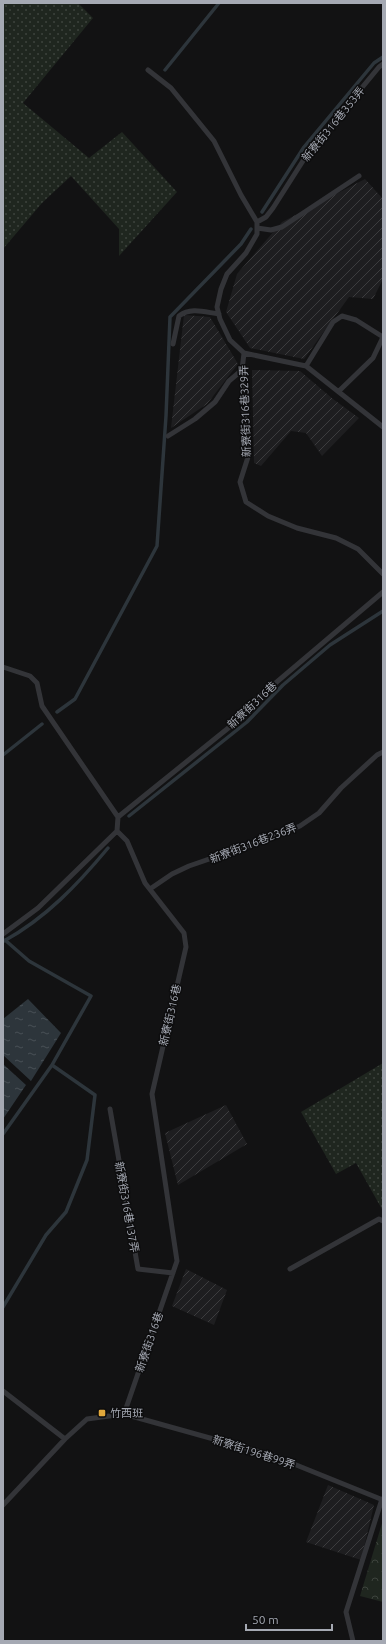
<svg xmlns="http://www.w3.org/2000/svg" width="386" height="1644" viewBox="0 0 386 1644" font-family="Ubuntu,'Noto Sans TC',sans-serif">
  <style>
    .industrial { fill: url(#industrial-furrows) }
    .grass { fill: url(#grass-dots) }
    .forest { fill: url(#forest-crowns) }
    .water { fill: url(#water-ripples) }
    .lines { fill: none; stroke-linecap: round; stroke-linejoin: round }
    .stream { stroke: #2d353b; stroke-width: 3.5 }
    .service { stroke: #333438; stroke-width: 5 }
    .poi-dot { fill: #e1a83c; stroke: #0d0d0e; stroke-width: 1.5 }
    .labels { text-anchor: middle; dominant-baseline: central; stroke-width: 3; stroke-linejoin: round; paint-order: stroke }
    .street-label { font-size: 11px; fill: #a5a9b3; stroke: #0d0d0e }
    .poi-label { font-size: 11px; fill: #a5a9b3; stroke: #0d0d0e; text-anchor: start }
  </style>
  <defs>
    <pattern id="industrial-furrows" width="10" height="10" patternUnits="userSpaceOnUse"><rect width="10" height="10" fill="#1e1e20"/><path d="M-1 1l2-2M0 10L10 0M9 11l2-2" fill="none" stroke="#3c3c3e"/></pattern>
    <pattern id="grass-dots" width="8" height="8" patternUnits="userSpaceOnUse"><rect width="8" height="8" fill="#1f261f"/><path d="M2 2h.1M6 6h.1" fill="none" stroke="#3d433d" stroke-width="1.8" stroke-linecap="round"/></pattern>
    <pattern id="forest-crowns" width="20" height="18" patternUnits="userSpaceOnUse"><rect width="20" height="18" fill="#1f261f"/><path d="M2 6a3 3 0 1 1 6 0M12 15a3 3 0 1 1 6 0" fill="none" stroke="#3d433d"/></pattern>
    <pattern id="water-ripples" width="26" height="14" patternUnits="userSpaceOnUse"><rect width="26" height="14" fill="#2d353b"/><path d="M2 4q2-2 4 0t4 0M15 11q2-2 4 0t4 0" fill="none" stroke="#484f55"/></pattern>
  </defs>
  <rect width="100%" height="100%" fill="#121213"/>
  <path class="industrial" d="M365,179L383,199V279L373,299L349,297L304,359L250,348L226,312L237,274L282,222Z
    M184,315L210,317L238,364L207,404L171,428Z
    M252,370L300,371L333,399L359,418L322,456L306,433L291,431L261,466L254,463Z
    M226,1105L247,1144L178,1185L165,1133Z
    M186,1269L227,1290L214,1325L172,1306Z
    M328,1485L374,1505L361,1560L306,1542Z"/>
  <path class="grass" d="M3,3H78L93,18L23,103L89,158L122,132L177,192L119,256V229L71,176L42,203L3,249Z
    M383,1063V1211L356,1163L336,1174L301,1112Z"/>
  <path class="forest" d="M383,1520V1602L360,1596Z"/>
  <path class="water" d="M28,999L61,1033L31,1081L3,1055V1019Z
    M3,1064L26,1085L3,1119Z"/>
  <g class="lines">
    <path class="stream" d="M165,70L219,3
      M262,212L304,147L374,63L383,57
      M57,712L75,699L157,546L166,416L170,317L241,244L251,229
      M3,755L42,724
      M129,816L247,722L283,685L330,645L383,611
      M4,941C46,918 78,884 108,848
      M3,1134L52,1065
      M3,1307L46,1235L66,1212L87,1160L95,1095L52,1065L91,996L29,961L5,940"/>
    <path class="service" d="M148,70L171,88L214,141L241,195L257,222V234L246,253L227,274L221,289L217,307L220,319L230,340L244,353L306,366L383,427
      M257,222L266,217L273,208L308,153L379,67L383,64
      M257,228L271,230L282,227L359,176
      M173,344L179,316C191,307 204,312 219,314
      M244,353L242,370L245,428L248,457L240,482L246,502L268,516L297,528L336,538L358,549L383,574
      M306,366L333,322L342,316L356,320L383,337
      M339,391L373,358L383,337
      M168,436L195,419L215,402L229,381L242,370
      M3,667L30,676L37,683L42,706L118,817
      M150,889L172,874L189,866L267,839L300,826L319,813L341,788L377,755L383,752
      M3,934L38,908L117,831
      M110,1109L138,1269L173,1273
      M290,1269L379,1219L383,1221
      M3,1391L65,1439
      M124,1414L177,1261L152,1094L186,947L184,933L145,883L127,841L117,831L118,817L237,721L252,703L383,592
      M3,1505L65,1439L87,1419L124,1414L274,1456L383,1500
      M353,1641L346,1612L382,1499"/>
  </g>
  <rect class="poi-dot" x="98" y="1409" width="8" height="8" rx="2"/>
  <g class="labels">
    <g class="street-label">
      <text transform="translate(333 124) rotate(-51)">新寮街316巷353弄</text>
      <text transform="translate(245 411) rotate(-92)">新寮街316巷329弄</text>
      <text transform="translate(252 705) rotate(-43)">新寮街316巷</text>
      <text transform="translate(253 843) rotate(-21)">新寮街316巷236弄</text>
      <text transform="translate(170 1015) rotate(-77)">新寮街316巷</text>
      <text transform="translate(127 1207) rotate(80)">新寮街316巷137弄</text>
      <text transform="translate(149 1342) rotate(-71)">新寮街316巷</text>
      <text transform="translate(254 1452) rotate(18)">新寮街196巷99弄</text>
    </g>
    <g class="poi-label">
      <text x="110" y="1413">竹西班</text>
    </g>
  </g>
  <rect width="386" height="1644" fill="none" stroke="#a5a9b3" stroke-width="8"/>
  <path d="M246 1624v6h86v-6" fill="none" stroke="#a5a9b3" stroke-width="2"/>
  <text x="252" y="1624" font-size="12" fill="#a5a9b3" stroke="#0d0d0e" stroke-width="3" paint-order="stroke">50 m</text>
</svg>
